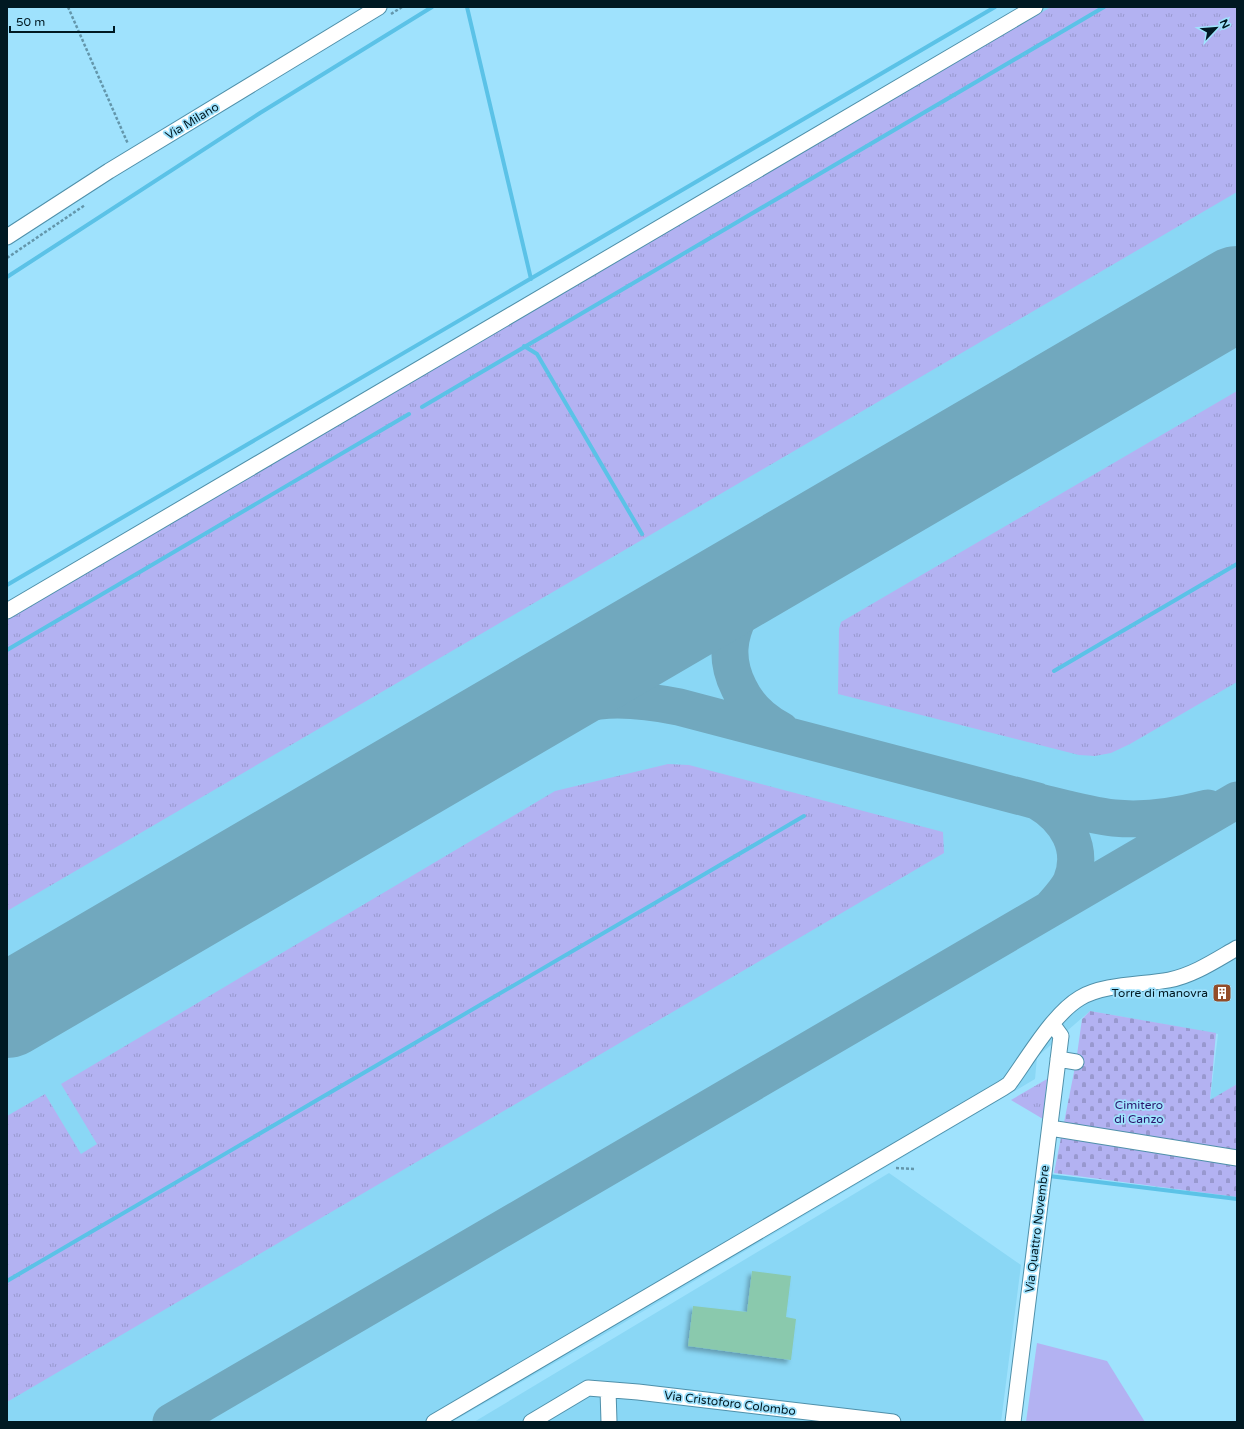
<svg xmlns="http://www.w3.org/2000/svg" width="1244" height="1429" viewBox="0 0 1244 1429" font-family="'Varela Round',sans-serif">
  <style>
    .built { fill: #8ad7f5 }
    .grass { fill: url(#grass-tufts) }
    .cemetery { fill: url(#cemetery-stones) }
    .park { fill: #b3b2f2 }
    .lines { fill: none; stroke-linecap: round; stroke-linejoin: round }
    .stream { stroke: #5bc2e7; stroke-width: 4 }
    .taxiway { stroke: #71a8be; stroke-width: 37 }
    .runway { stroke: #71a8be; stroke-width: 94 }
    .building { fill: #8ac9ad; filter: url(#shadow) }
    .minor-casing { stroke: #4f90aa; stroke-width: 17 }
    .path { stroke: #6396ab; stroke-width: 2.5; stroke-dasharray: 3 2; stroke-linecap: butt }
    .minor { stroke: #fff; stroke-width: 15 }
    .labels { text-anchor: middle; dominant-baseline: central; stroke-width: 3.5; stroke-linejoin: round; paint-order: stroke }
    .street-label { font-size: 12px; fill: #001922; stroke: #9fe2fd }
    .poi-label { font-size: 12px; fill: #001922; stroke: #9fe2fd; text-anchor: end }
    .park-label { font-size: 12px; fill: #2a146b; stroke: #9fe2fd }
  </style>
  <defs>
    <pattern id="grass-tufts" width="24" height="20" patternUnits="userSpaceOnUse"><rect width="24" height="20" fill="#b3b2f2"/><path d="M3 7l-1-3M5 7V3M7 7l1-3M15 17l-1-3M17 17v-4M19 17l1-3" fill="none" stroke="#9898cf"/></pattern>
    <pattern id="cemetery-stones" width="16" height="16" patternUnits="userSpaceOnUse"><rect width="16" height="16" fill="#b3b2f2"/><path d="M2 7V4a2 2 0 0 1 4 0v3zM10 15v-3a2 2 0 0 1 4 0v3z" fill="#9898cf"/></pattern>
    <filter id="shadow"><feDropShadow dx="-3.5" dy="3.5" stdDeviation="2" flood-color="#0004"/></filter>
  </defs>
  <rect width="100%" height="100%" fill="#9fe2fd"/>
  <path class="built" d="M1020,7H1237V1084L1210,1101L1218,1034L1090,1011L1037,1057L1035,1079L593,1341L452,1422H7V602Z
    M889,1173L1021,1265L1001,1422H474Z"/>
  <path class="grass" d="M1051,7H1237V192L7,911V617Z
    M1237,391V682L1130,744L1111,753L1095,756L1079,755L838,694L839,629L841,622Z
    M668,764L689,765L943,832L944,853L7,1402V1116L45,1094L81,1154L97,1144L61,1084L555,791Z
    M1047,1079L1043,1119L1011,1100Z"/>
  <path class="cemetery" d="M1090,1011L1216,1033L1210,1100L1237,1084V1197L1054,1173L1076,1062L1082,1019Z"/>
  <path class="park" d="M1037,1343L1107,1361L1145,1422H1026Z"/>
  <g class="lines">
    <path class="stream" d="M467,7L531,279
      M7,277L260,113L432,7
      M524,346L537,354L642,534
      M422,407L1104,7
      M7,585L995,7
      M7,650L409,414
      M1054,671L1237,564
      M1049,1176L1237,1199
      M7,1281L804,816"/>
    <path class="taxiway" d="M497,725C531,715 564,705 599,701C625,698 654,702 679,707L1037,801C1066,818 1085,848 1071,882C1066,892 1058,900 1050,909
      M781,730C762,720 748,707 739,688C711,632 753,591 791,554
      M1039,802C1064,808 1088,815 1114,818C1145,821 1178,816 1208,808
      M171,1422L1237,800"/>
    <path class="runway" d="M7,1011L1237,293"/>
  </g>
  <path class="building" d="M752,1271L791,1276L786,1317L796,1319L791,1360L688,1346L693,1306L747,1312Z"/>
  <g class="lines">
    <defs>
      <path id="minor" d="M7,237L109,171L379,7
        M7,611L1035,7
        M1058,1059L1076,1062
        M1050,1128L1237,1158
        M608,1390L609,1422
        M434,1422L1003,1088L1009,1084C1028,1058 1053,1014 1080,998C1103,984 1142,985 1169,980C1194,975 1216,960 1237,948
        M531,1422L588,1388L638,1392L893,1422
        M1013,1422L1061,1036L1053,1025"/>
    </defs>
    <use href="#minor" class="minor-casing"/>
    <path class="path" d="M68,7L128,144
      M391,14L402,7
      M7,258L85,205
      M896,1168L916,1169"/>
    <use href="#minor" class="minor"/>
  </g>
  <defs>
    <symbol id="building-square" viewBox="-11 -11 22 22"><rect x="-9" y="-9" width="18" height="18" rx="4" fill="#934c28" stroke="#9fe2fd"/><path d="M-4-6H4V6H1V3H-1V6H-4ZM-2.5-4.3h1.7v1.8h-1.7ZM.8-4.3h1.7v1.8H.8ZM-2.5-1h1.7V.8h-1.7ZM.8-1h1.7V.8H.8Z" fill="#fff"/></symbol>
  </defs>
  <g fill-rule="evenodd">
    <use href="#building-square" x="1211" y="982" width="22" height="22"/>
  </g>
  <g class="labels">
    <g class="street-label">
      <text transform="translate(192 121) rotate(-31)">Via Milano</text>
      <text transform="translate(1037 1229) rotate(-83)">Via Quattro Novembre</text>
      <text transform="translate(730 1403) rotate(7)">Via Cristoforo Colombo</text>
    </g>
    <g class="poi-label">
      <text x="1208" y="993">Torre di manovra</text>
    </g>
    <g class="park-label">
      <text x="1139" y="1105">Cimitero<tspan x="1139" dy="14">di Canzo</tspan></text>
    </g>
  </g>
  <rect width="1244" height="1429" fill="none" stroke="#001922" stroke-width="16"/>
  <g transform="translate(1216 28) rotate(64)" stroke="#9fe2fd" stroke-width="3" paint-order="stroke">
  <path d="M0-3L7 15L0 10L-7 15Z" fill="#001922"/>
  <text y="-6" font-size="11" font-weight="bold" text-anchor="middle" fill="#001922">N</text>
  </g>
  <path d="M10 26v6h104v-6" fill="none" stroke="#001922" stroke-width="2"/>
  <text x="16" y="26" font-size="12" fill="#001922" stroke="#9fe2fd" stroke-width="3" paint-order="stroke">50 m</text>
</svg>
